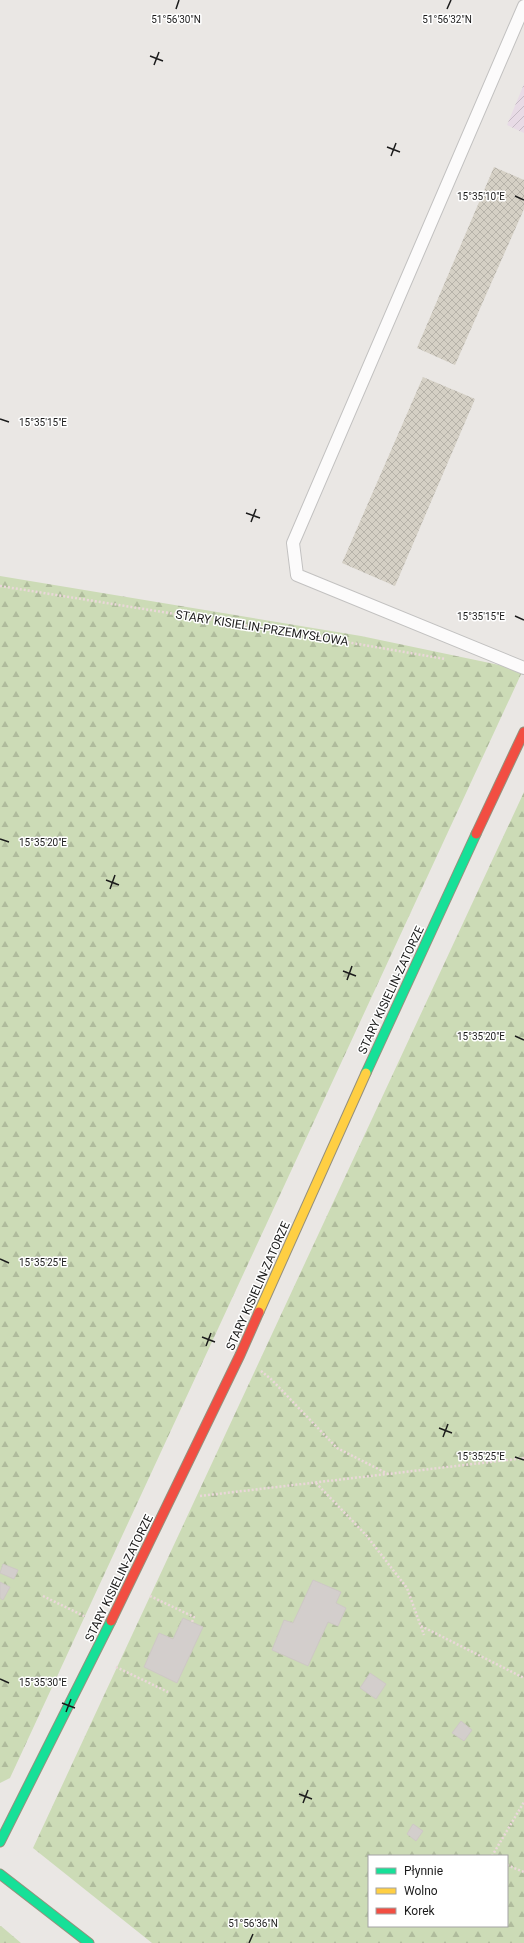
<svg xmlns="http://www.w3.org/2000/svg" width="524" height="1943" viewBox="0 0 524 1943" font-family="Roboto,sans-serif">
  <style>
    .industrial { fill: url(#industrial-furrows) }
    .construction { fill: url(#construction-cross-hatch) }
    .forest { fill: url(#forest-firs); fill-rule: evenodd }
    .building { fill: #d3cecc; stroke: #cec8c5 }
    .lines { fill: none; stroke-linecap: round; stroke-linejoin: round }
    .lane-casing { stroke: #c2c1c0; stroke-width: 14 }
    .fast-casing { stroke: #95907c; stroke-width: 11 }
    .slow-casing { stroke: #95907c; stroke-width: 11 }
    .jam-casing { stroke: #95907c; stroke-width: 11 }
    .path { stroke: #ead7d9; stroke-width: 2.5; stroke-dasharray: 2 2; stroke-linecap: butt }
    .lane { stroke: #fcfbfb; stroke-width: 12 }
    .fast { stroke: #16e098; stroke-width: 9 }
    .slow { stroke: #ffcf43; stroke-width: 9 }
    .jam { stroke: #f24e42; stroke-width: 9 }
    .ticks { fill: none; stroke: #1b1b1b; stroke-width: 1.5 }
    .labels { text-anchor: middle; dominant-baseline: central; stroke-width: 3; stroke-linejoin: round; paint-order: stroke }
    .street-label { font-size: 12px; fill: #1b1b1b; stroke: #fff }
    .ticks-label { font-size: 10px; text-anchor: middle; fill: #1b1b1b; stroke: #fff; stroke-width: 3; stroke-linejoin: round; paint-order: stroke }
  </style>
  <defs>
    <pattern id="industrial-furrows" width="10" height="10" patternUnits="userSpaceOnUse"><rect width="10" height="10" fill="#e8dbe6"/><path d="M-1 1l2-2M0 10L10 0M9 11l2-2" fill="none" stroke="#c6bbc5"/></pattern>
    <pattern id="construction-cross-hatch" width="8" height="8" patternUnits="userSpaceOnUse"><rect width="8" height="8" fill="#d5d0c5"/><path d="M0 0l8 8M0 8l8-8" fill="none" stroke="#b6b2a9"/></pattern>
    <pattern id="forest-firs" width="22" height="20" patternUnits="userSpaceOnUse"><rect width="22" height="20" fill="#ccdbb6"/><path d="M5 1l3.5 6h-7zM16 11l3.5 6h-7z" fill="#afbb9c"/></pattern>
  </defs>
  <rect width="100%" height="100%" fill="#eae7e4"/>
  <path class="industrial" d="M524,84V133L507,125Z"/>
  <path class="construction" d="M494,167L524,180V209L455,365L417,348Z
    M423,377L475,399L395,586L342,563Z"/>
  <path class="forest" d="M0,576L361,636L523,670L10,1778L0,1783Z
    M524,792V1943H152L33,1848ZM369,1856H507V1926H369Z
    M0,1926H1L21,1943H0Z"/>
  <path class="building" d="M3,1564L18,1570L14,1579L0,1573Z
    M313,1580L341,1592L336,1603L346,1608L338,1626L328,1622L308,1666L272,1650L284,1620L293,1623Z
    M0,1582L10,1587L3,1600L0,1598Z
    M183,1618L203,1627L177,1683L144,1667L159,1633L173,1639Z
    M370,1673L386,1684L376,1699L360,1688Z
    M461,1721L472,1730L464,1741L452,1733Z
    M413,1824L423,1831L416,1841L407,1834Z"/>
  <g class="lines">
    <defs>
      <path id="lane" d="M524,6L293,543L297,575L524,668"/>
      <path id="fast" d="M366,1073L476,834
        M0,1842L111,1621
        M0,1874L89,1943"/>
      <path id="slow" d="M259,1312L366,1073"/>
      <path id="jam" d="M476,834L524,732
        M111,1621L240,1355L259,1312"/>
    </defs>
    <use href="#lane" class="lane-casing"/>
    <use href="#fast" class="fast-casing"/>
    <use href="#slow" class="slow-casing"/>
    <use href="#jam" class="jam-casing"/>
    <path class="path" d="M0,586L294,633L445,659
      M261,1371L271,1379L337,1448L390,1475
      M316,1483L366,1535L407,1588L424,1635
      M200,1496L524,1458
      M43,1596L86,1617
      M150,1596L194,1617L192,1622
      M421,1626L524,1678
      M116,1667L168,1692
      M492,1856L524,1802
      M507,1865L524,1872"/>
    <use href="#lane" class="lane"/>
    <use href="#fast" class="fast"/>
    <use href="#slow" class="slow"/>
    <use href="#jam" class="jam"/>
  </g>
  <path class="ticks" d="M176,9L179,0M447,9L451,0M150,56L163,61M154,65L159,52M387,147L400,152M391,156L396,143M515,196L524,200M0,419L9,422M246,513L260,518M251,522L256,509M515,616L524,620M0,839L9,842M106,880L119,885M110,889L115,875M343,971L356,976M347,980L352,966M515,1036L524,1040M0,1259L9,1263M202,1337L215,1342M206,1346L211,1333M439,1428L452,1433M443,1437L448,1424M515,1457L524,1460M0,1679L9,1683M62,1703L75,1708M66,1712L71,1699M299,1794L312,1799M303,1803L308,1790M249,1943L253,1934"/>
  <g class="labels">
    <g class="street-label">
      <text transform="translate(262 628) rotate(9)">STARY KISIELIN-PRZEMYSŁOWA</text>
      <text transform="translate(391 990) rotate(-65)">STARY KISIELIN-ZATORZE</text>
      <text transform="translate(258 1286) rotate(-66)">STARY KISIELIN-ZATORZE</text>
      <text transform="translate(119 1578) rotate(-64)">STARY KISIELIN-ZATORZE</text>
    </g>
  </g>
  <g class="ticks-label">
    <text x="176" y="23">51°56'30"N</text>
    <text x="447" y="23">51°56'32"N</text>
    <text x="481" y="200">15°35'10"E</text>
    <text x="43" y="426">15°35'15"E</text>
    <text x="481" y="620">15°35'15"E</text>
    <text x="43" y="846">15°35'20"E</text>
    <text x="481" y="1040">15°35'20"E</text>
    <text x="43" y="1266">15°35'25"E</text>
    <text x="481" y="1460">15°35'25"E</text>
    <text x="43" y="1686">15°35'30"E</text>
    <text x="253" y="1927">51°56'36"N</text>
  </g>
  <rect x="368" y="1855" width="140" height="72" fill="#ffffff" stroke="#a4a4a4"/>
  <rect x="376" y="1868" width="20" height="6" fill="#16e098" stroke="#a4a4a4"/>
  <text x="404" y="1875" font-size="12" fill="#1b1b1b">Płynnie</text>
  <rect x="376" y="1888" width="20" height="6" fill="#ffcf43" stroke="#a4a4a4"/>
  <text x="404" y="1895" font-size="12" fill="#1b1b1b">Wolno</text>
  <rect x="376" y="1908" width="20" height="6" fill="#f24e42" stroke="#a4a4a4"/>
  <text x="404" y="1915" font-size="12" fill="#1b1b1b">Korek</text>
</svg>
